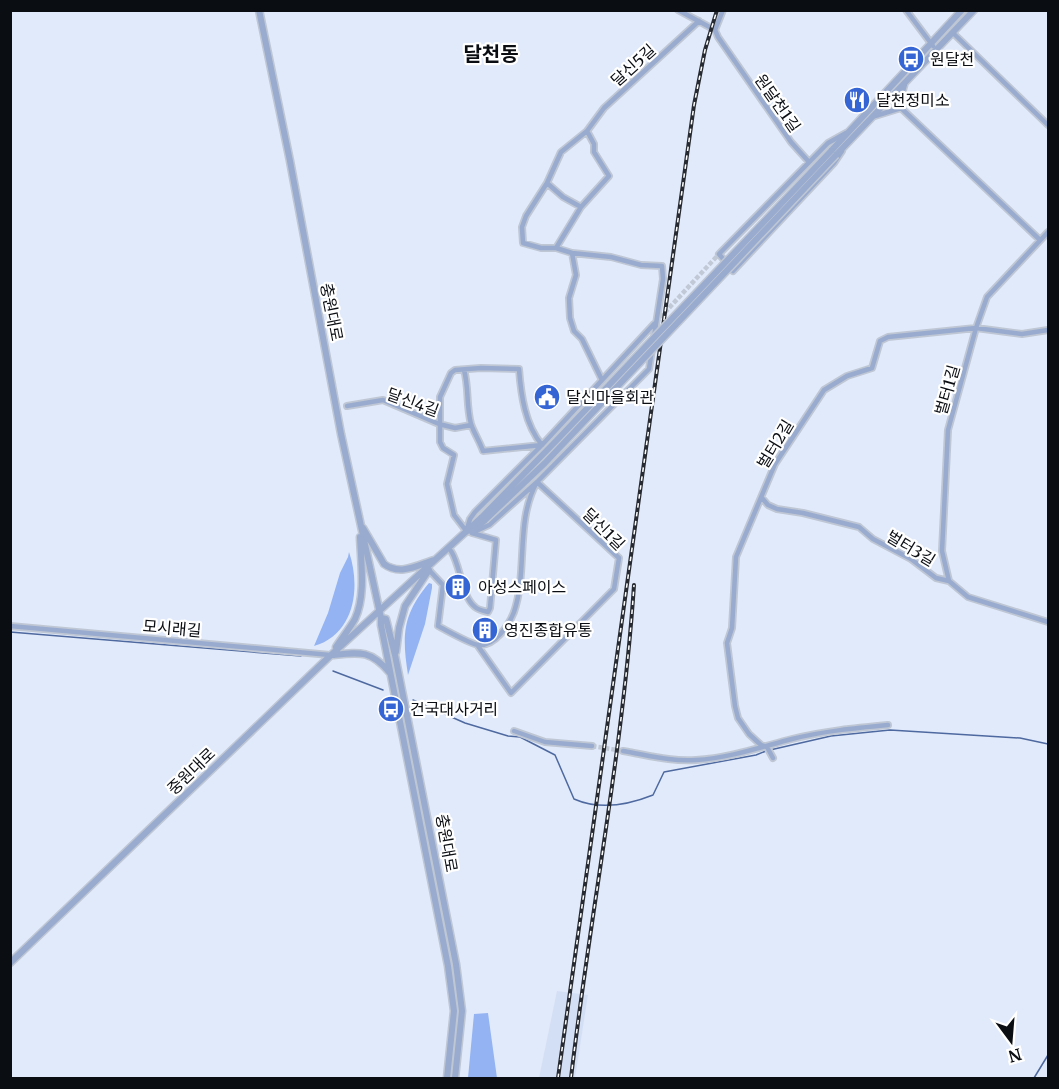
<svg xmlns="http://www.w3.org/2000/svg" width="1059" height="1089" viewBox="0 0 1059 1089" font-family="Merriweather,'Noto Sans KR',serif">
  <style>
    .built { fill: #d3dff5 }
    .forest { fill: #94b3f2 }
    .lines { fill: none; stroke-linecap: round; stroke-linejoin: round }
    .stream { stroke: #4e699f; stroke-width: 1.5 }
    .minor-tunnel { stroke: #c1c9d7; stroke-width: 4.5; stroke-dasharray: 4.5 2; stroke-linecap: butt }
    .minor-casing { stroke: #bfc7d5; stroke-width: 8 }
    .tertiary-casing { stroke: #bfc7d5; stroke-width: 9 }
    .minor { stroke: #99abce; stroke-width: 4.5 }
    .tertiary { stroke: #99abce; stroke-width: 6 }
    .rail-casing { stroke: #272b31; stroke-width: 4 }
    .rail { stroke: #fff; stroke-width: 1.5; stroke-dasharray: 4.5; stroke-linecap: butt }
    .tertiary-bridge-casing { stroke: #bfc7d5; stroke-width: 9; stroke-linecap: butt }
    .tertiary-bridge { stroke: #99abce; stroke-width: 6 }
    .labels { text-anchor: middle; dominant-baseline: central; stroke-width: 4.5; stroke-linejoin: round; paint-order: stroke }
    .poi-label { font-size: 16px; fill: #0a0d12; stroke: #fff; text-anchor: start }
    .street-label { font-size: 16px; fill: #0a0d12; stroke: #fff }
    .quarter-label { font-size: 20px; font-weight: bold; fill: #0a0d12; stroke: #fff }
  </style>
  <rect width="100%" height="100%" fill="#e1eafa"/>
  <path class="built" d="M557,991L588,995L575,1078H539Z"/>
  <path class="forest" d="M349,552C361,587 355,634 314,646L328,613L340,573L348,557Z
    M429,583L432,584V588L425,624L408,675C402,636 402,615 429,583Z
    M488,1013L497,1078H468L474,1014Z"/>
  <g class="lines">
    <path class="stream" d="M10,632L301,656
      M333,671L383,690
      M413,700L465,723L508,736L520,737L555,755L574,799C599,810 628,805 653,795L664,772L756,755L766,751
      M770,750L831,736L890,730L1020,738L1048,744
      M1034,1078L1048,1055"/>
    <path class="minor-tunnel" d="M656,322L719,254
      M592,746L623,751"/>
    <defs>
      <path id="minor" d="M678,10L715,30
        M723,10L715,30L718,37L791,142L809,162
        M906,10L933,46
        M953,33L1048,125
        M875,116L901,108L1040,240
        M842,151L834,163L733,271L719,254L828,143L846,133
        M547,183L563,197L581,207
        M556,248H541L523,243L522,227L526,216L547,183L561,152L587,131
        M464,370C469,387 466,406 471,424C474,433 480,442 483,451L542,445
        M602,380L582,339L574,331L570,318L569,298L576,275L572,253L556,248L581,207L609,176L594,152V144L587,131L604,108L699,21
        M347,406L383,400L439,424L455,428L471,425
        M762,498L768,505L777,509L803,513L859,527L873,539L911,559L936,578L949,581L968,597L1048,622
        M467,529L470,519L475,512L542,445L654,324
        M467,532L454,515L447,484L454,455L443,448L440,442V397L451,373L455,370L481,368L519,369C521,395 525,425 542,445
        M474,532L489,525L537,482L649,369L663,279L662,266L641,265L611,257L572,253
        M451,551C461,566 461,596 475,607C478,610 484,611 488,612L490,608L496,540L472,533
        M429,570L443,585L438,626C446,630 472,645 479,645C495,646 509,625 514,612C528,571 515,521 537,482L619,558L614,589L511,693L478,646
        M949,581L942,551L948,430L976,328L987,297L1048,232
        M10,626L330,655
        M514,731L545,742L592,746
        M623,751C647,755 672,762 696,760C729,758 761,747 792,739C824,731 856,728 888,725
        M773,758L767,747L761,745L749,734L738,718L735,706L727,643L732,628L736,557L775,464L824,390L847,376L872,368L880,341L888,337L976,328L1022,334L1048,330"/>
      <path id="tertiary" d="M259,10L290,161L341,434L381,618V625L448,966L454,1011L447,1078
        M901,108L900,99L904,85
        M831,151L962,10
        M836,155L974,10
        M363,528L384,564C400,576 418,565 434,560
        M472,532L485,520
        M381,618L386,619L395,655L456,964L462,1011L455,1078
        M336,647C342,638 350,628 355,619C366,595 361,563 360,537
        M396,652L399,628L405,606L429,570
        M333,655C360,652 371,650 390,673
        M10,963L331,655L482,517"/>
    </defs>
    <use href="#minor" class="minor-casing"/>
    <use href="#tertiary" class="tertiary-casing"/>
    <use href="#minor" class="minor"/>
    <use href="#tertiary" class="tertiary"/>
    <defs>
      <path id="rail" d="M558,1078L694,105L705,50L717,10
        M571,1078C590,914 623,750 634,585"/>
    </defs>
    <use href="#rail" class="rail-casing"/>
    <use href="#rail" class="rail"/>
    <defs>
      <path id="tertiary-bridge" d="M482,517L557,440L831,151
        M485,520L545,463L836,155"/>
    </defs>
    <use href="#tertiary-bridge" class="tertiary-bridge-casing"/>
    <use href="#tertiary-bridge" class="tertiary-bridge"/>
  </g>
  <defs>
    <symbol id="bus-disc" viewBox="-11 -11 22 22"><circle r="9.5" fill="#3565d5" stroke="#fff"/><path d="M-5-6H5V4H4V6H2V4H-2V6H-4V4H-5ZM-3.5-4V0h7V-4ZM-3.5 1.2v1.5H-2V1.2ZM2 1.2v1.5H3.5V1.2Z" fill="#fff"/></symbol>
    <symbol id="restaurant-disc" viewBox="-11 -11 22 22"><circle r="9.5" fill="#3565d5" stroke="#fff"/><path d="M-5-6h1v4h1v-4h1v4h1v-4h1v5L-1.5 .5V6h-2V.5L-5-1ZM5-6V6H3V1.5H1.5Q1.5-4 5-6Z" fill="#fff"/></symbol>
    <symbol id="civic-disc" viewBox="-11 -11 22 22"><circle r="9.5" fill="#3565d5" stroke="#fff"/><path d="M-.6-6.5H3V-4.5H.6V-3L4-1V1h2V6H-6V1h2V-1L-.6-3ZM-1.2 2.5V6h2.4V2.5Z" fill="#fff"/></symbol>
    <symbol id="building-disc" viewBox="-11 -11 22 22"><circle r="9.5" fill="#3565d5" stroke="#fff"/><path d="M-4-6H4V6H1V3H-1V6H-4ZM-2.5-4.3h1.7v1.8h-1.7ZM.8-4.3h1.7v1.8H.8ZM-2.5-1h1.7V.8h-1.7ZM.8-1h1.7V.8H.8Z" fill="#fff"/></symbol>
  </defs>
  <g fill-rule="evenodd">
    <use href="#bus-disc" x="896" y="44" width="30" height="30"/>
    <use href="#restaurant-disc" x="842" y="85" width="30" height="30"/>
    <use href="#civic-disc" x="532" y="382" width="30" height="30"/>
    <use href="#building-disc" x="443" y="572" width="30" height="30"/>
    <use href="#building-disc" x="470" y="615" width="30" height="30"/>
    <use href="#bus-disc" x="376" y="694" width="30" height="30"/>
  </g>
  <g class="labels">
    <g class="poi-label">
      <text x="930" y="59">원달천</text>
      <text x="876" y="100">달천정미소</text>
      <text x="566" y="397">달신마을회관</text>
      <text x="478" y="587">아성스페이스</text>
      <text x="504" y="630">영진종합유통</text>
      <text x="410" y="709">건국대사거리</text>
    </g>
    <g class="street-label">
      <text transform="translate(633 65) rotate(-42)">달신5길</text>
      <text transform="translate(778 103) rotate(55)">원달천1길</text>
      <text transform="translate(332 312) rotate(79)">충원대로</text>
      <text transform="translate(947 390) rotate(-74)">벌터1길</text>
      <text transform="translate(413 402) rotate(20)">달신4길</text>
      <text transform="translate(775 444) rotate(-59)">벌터2길</text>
      <text transform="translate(604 529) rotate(45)">달신1길</text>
      <text transform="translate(911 548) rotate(31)">벌터3길</text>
      <text transform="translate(172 628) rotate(5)">모시래길</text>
      <text transform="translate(191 771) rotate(-44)">중원대로</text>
      <text transform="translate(447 843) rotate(80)">충원대로</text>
    </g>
    <g class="quarter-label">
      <text x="491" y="53">달천동</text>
    </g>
  </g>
  <rect width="1059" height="1089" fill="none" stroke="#0a0d12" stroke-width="24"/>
  <g transform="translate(1011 1041) rotate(164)" stroke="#ffffff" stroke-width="4.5" paint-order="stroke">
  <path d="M0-4.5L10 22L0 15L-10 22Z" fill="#0a0d12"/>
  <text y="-9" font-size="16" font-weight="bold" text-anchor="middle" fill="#0a0d12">N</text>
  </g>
</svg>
